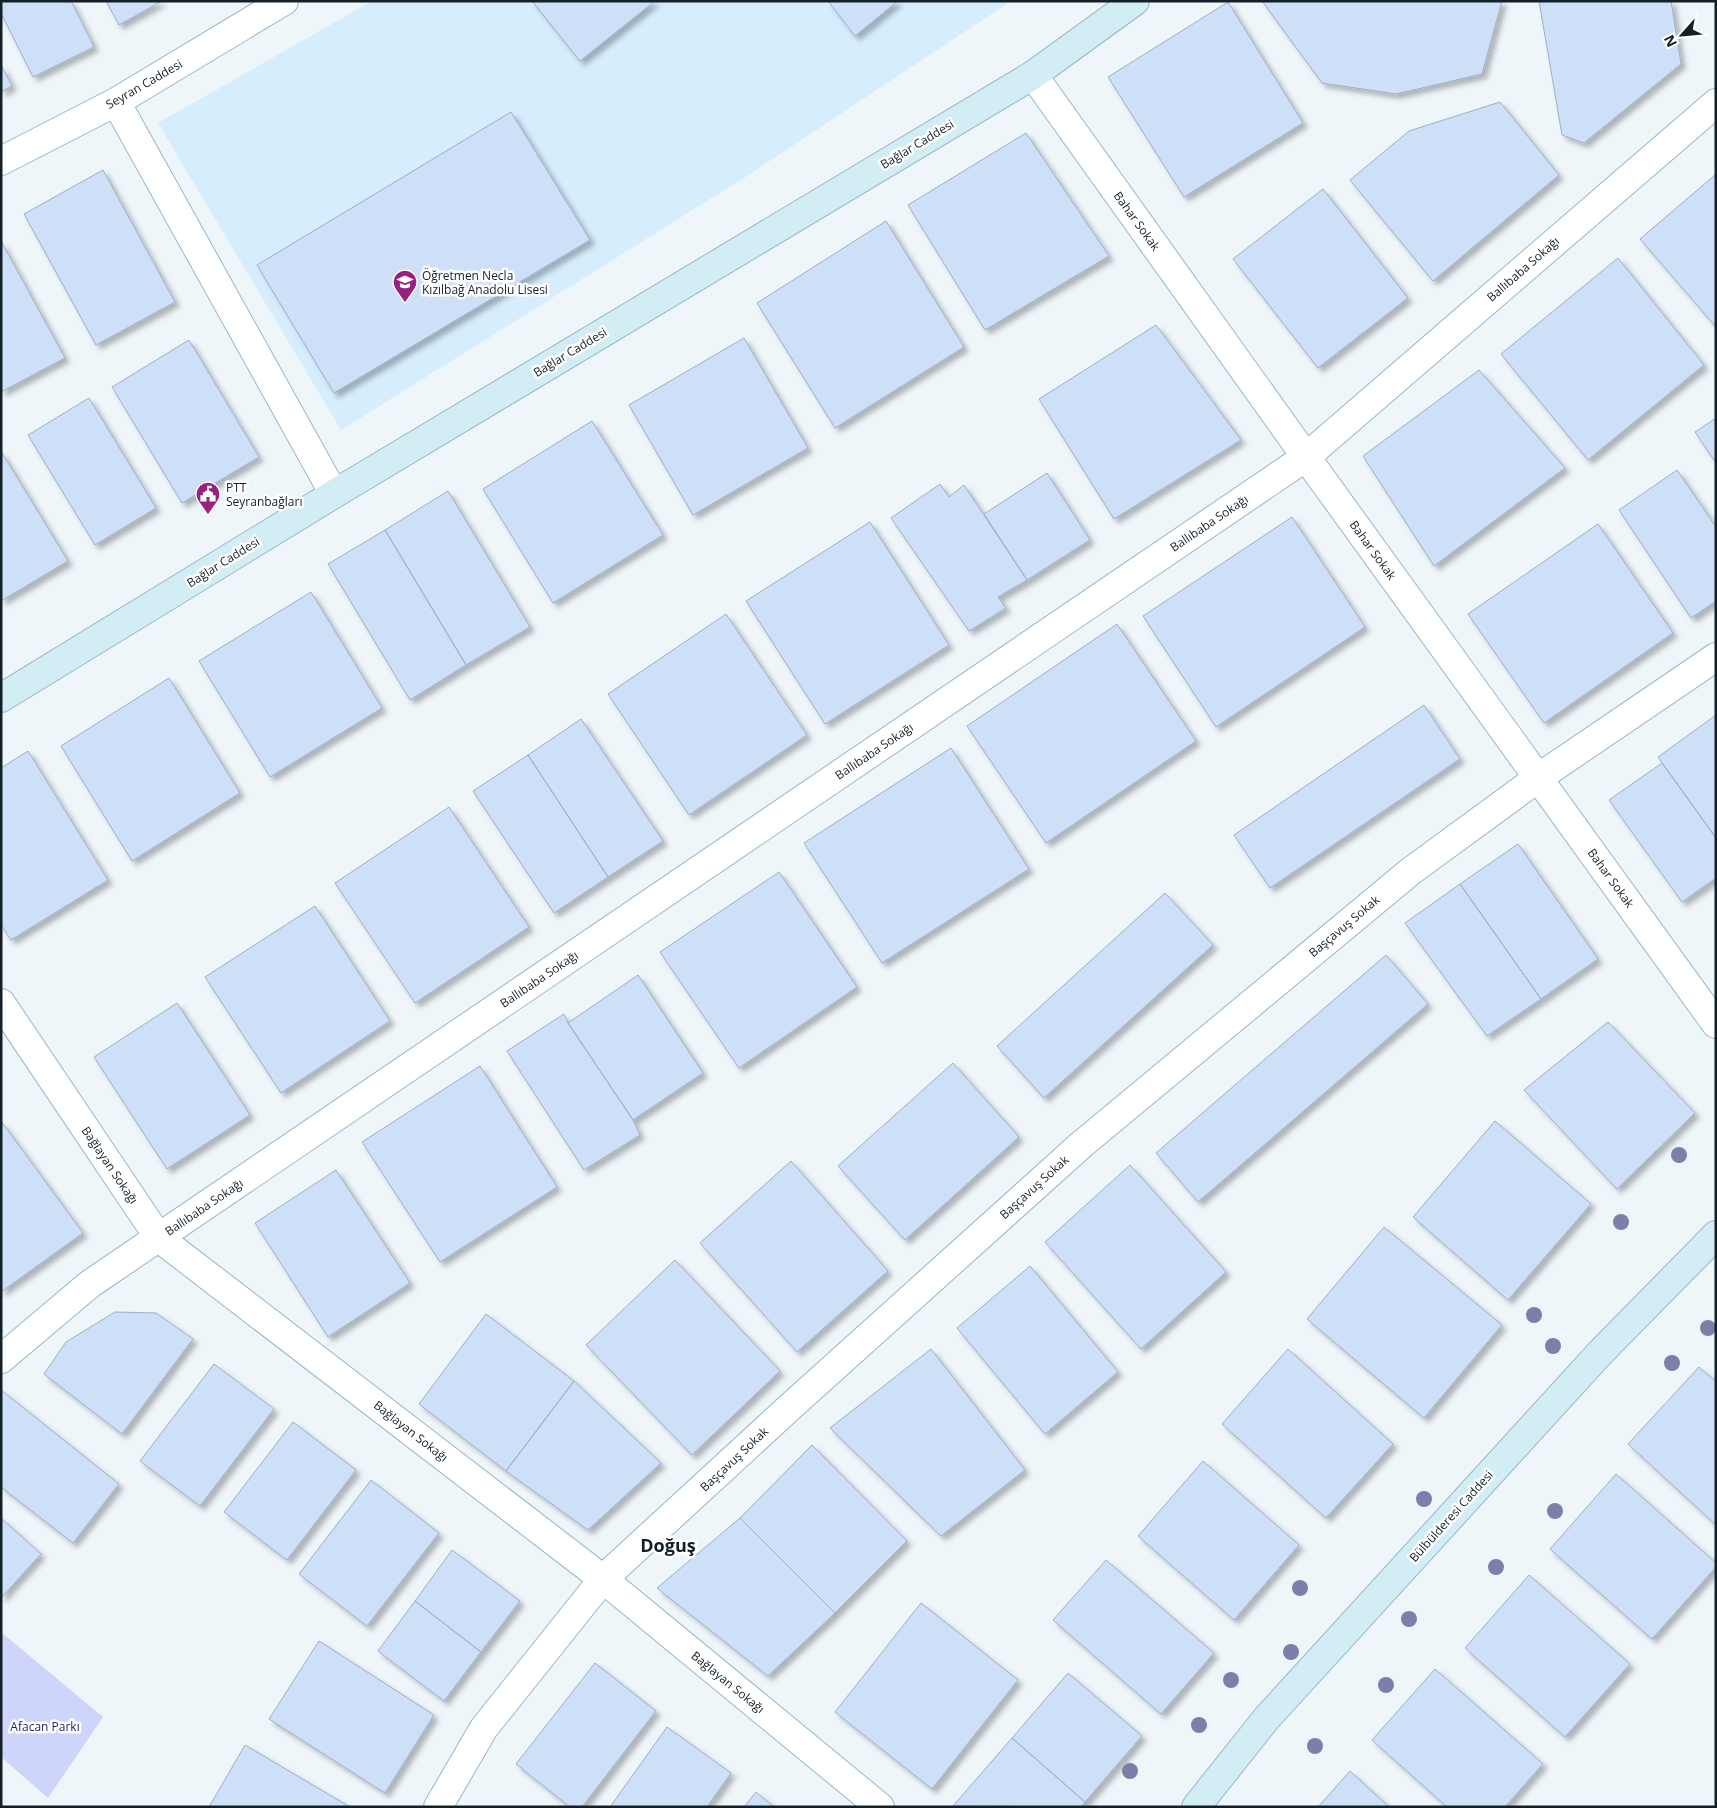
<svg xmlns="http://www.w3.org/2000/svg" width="1717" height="1808" viewBox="0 0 1717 1808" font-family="'Open Sans',sans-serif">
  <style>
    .built { fill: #d5edfd }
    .green { fill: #cfd4fb }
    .building { fill: #cedff8; stroke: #9baecb; filter: url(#shadow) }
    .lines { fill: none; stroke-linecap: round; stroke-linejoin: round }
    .minor-casing { stroke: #97b6cc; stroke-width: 30 }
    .secondary-casing { stroke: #97b6cc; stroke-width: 30 }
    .minor { stroke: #fff; stroke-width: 28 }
    .secondary { stroke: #d2edf4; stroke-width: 28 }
    .tree { fill: #7e7eaa }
    .labels { text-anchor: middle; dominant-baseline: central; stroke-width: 5; stroke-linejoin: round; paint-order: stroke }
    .street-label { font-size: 12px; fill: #142028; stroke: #fff }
    .poi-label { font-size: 12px; fill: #142028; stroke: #fff; text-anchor: start }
    .park-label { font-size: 12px; fill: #221c69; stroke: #fff }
    .district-label { font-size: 18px; font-weight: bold; fill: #142028; stroke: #fff }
  </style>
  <defs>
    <filter id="shadow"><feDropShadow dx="4.5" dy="4.5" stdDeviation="2.5" flood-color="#0004"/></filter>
  </defs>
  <rect width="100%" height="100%" fill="#eff6fa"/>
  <path class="built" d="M372,1H1011L747,176L341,430L158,123Z"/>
  <path class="green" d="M1,1632L103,1717L48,1798L1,1757Z"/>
  <path class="building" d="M1,1H71L94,47L33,77L1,13Z
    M106,1H162L119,25Z
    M532,1H655L580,61Z
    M828,1H898L855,36Z
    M1262,1H1502L1482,74L1396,94L1322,83Z
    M1539,1H1671L1681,64L1584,143L1562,135Z
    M1228,2L1303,123L1184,197L1108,77Z
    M1,65L12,86L1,92Z
    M1500,102L1559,175L1433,281L1350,180L1409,131Z
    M511,112L590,240L334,393L257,265Z
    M1026,133L1109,256L985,330L908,205Z
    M103,170L175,302L96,345L24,214Z
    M1716,174V327L1640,239Z
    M1323,189L1408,298L1318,368L1233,259Z
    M886,221L964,347L835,428L757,303Z
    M1,241L65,358L1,392Z
    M1618,258L1704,365L1588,460L1501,354Z
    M1156,325L1241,440L1114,519L1039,399Z
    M744,338L808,448L693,515L629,405Z
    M189,340L259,457L182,503L112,387Z
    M1479,370L1565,468L1434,566L1363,456Z
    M89,398L156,508L95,545L28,435Z
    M1716,418V463L1695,432Z
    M592,421L663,535L553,603L483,489Z
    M1,451L68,561L1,601Z
    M1677,470L1716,527V601L1691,618L1619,510Z
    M1047,473L1090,540L1027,580L984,514Z
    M940,484L949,497L964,485L1027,580L998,597L1006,608L969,631L891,518Z
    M448,491L530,627L466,665L385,530Z
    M1292,517L1365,627L1216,727L1143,616Z
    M870,522L949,645L825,724L746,601Z
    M1598,524L1673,633L1544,723L1468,614Z
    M385,530L466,665L410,700L328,564Z
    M311,592L382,708L270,777L199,661Z
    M726,614L807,735L689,815L608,694Z
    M1117,624L1196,741L1046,843L967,726Z
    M169,678L240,793L132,861L61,746Z
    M1424,705L1460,759L1270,888L1234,835Z
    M1716,715V838L1658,757Z
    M581,719L663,841L608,877L528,755Z
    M951,748L1029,869L882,963L804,843Z
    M28,751L108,880L11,940L1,925V768Z
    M528,755L608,877L554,913L473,791Z
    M1662,763L1716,838V878L1682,902L1609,800Z
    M449,807L529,927L415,1003L335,883Z
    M1518,844L1598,959L1541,999L1460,884Z
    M779,872L857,987L739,1068L660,952Z
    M1460,884L1541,999L1487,1036L1405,923Z
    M1165,893L1213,945L1044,1098L997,1046Z
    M315,906L390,1021L281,1093L205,977Z
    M1386,955L1428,1004L1198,1202L1156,1153Z
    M638,975L703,1073L633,1120L568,1023Z
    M177,1003L250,1115L167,1169L94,1057Z
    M564,1014L568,1023L633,1120L640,1135L584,1170L507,1051Z
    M1608,1022L1695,1113L1617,1189L1524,1090Z
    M953,1063L1019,1137L905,1240L838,1166Z
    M480,1066L557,1187L440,1262L362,1142Z
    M1,1121L83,1233L1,1292Z
    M1495,1121L1591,1204L1508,1300L1413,1217Z
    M791,1161L888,1271L797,1352L700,1243Z
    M1130,1165L1226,1272L1141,1349L1045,1242Z
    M336,1170L410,1283L328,1337L255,1223Z
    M1384,1227L1502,1325L1424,1418L1307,1319Z
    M675,1260L780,1371L692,1455L586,1345Z
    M1030,1266L1118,1372L1045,1434L957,1328Z
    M115,1312L156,1313L193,1339L122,1434L44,1374L66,1342Z
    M486,1314L574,1381L506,1471L419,1404Z
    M931,1349L1025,1470L941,1536L830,1428Z
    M1288,1349L1393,1444L1326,1518L1222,1424Z
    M214,1364L274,1409L200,1506L140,1461Z
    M1699,1367L1716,1382V1525L1628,1444Z
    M574,1381L661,1463L588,1530L506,1471Z
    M1,1390L119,1484L73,1543L1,1487Z
    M293,1422L356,1470L287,1560L224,1512Z
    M812,1445L907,1541L835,1613L740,1518Z
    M1203,1461L1299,1545L1234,1620L1138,1536Z
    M1616,1474L1716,1563V1567L1652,1639L1550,1549Z
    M371,1480L439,1533L367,1626L299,1574Z
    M1,1518L41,1554L1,1598Z
    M740,1518L835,1613L768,1676L657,1588Z
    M452,1550L520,1601L481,1652L415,1601Z
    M1106,1560L1214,1653L1161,1714L1053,1620Z
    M1529,1575L1630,1664L1565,1737L1465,1648Z
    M415,1601L481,1652L444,1701L378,1651Z
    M921,1603L1018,1680L932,1789L835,1712Z
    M319,1641L434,1715L385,1793L269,1719Z
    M595,1663L656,1711L582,1807H570L516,1764Z
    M1435,1669L1543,1764L1505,1807H1447L1372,1740Z
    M1068,1673L1142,1736L1085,1802L1012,1738Z
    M667,1727L731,1773L707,1807H610Z
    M1012,1738L1085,1802L1081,1807L953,1806Z
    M245,1745L350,1807H209Z
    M1350,1771L1389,1807H1318Z
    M756,1792L774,1807H744Z"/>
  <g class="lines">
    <defs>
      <path id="minor" d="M1033,75L1306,457L1716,1024
        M116,102L334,494
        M1,161L116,102L284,1
        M1,1003L159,1238L603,1579L880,1807
        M1,1359L90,1284L1306,457L1716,103
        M438,1807L484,1728L603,1579L790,1407L1081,1145L1411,871L1538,778L1716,657"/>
      <path id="secondary" d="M1,698L334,494L1033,75L1135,1
        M1196,1807L1266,1719L1600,1353L1716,1235"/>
    </defs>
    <use href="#minor" class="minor-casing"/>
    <use href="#secondary" class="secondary-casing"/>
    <use href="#minor" class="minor"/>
    <use href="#secondary" class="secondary"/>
  </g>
  <g class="tree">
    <circle cx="1679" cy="1155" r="8"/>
    <circle cx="1621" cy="1222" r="8"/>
    <circle cx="1534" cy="1315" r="8"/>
    <circle cx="1708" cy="1328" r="8"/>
    <circle cx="1553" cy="1346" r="8"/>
    <circle cx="1672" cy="1363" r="8"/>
    <circle cx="1424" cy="1499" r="8"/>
    <circle cx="1555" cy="1511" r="8"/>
    <circle cx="1496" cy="1567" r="8"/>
    <circle cx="1300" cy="1588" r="8"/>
    <circle cx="1409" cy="1619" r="8"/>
    <circle cx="1291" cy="1652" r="8"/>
    <circle cx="1231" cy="1680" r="8"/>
    <circle cx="1386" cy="1685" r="8"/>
    <circle cx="1199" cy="1725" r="8"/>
    <circle cx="1315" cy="1746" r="8"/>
    <circle cx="1130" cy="1771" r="8"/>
  </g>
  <defs>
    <symbol id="school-pin" viewBox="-11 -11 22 30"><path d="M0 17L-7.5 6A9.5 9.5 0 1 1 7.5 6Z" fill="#97217d" stroke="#fff"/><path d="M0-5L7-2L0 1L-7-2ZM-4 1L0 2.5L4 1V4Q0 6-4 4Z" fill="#fff"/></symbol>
    <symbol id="civic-pin" viewBox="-11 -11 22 30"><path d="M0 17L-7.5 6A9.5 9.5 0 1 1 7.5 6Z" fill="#97217d" stroke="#fff"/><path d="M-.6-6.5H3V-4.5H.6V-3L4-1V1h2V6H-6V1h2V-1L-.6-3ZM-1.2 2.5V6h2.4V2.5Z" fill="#fff"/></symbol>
  </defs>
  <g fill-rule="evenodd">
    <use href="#school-pin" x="391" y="268" width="28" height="38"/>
    <use href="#civic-pin" x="194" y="480" width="28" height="38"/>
  </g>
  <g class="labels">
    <g class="street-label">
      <text transform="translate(144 84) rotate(-30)">Seyran Caddesi</text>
      <text transform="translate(917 144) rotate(-31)">Bağlar Caddesi</text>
      <text transform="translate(1137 221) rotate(54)">Bahar Sokak</text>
      <text transform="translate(1523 269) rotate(-41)">Ballıbaba Sokağı</text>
      <text transform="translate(570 352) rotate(-31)">Bağlar Caddesi</text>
      <text transform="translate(1209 523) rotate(-34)">Ballıbaba Sokağı</text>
      <text transform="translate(1373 550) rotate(54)">Bahar Sokak</text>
      <text transform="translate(223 562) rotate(-32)">Bağlar Caddesi</text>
      <text transform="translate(874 751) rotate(-34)">Ballıbaba Sokağı</text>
      <text transform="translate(1611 878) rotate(54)">Bahar Sokak</text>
      <text transform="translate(1344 926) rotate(-40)">Başçavuş Sokak</text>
      <text transform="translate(539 979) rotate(-34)">Ballıbaba Sokağı</text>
      <text transform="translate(110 1165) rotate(56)">Bağlayan Sokağı</text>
      <text transform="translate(1034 1187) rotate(-42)">Başçavuş Sokak</text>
      <text transform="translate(204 1207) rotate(-34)">Ballıbaba Sokağı</text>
      <text transform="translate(411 1431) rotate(38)">Bağlayan Sokağı</text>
      <text transform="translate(734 1459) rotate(-43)">Başçavuş Sokak</text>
      <text transform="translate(1451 1516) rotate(-48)">Bülbülderesi Caddesi</text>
      <text transform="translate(728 1682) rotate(39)">Bağlayan Sokağı</text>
    </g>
    <g class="poi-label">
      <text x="422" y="275">Öğretmen Necla<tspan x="422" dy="14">Kızılbağ Anadolu Lisesi</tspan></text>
      <text x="226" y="487">PTT<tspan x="226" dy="14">Seyranbağları</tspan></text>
    </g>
    <g class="park-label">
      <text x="45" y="1726">Afacan Parkı</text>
    </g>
    <g class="district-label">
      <text x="668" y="1545">Doğuş</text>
    </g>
  </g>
  <rect width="1717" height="1808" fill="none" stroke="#142028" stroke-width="5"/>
  <g transform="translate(1682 35) rotate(243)" stroke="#ffffff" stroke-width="4" paint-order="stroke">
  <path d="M0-4L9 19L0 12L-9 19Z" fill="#142028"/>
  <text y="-8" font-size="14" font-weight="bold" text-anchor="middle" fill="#142028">N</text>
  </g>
</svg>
